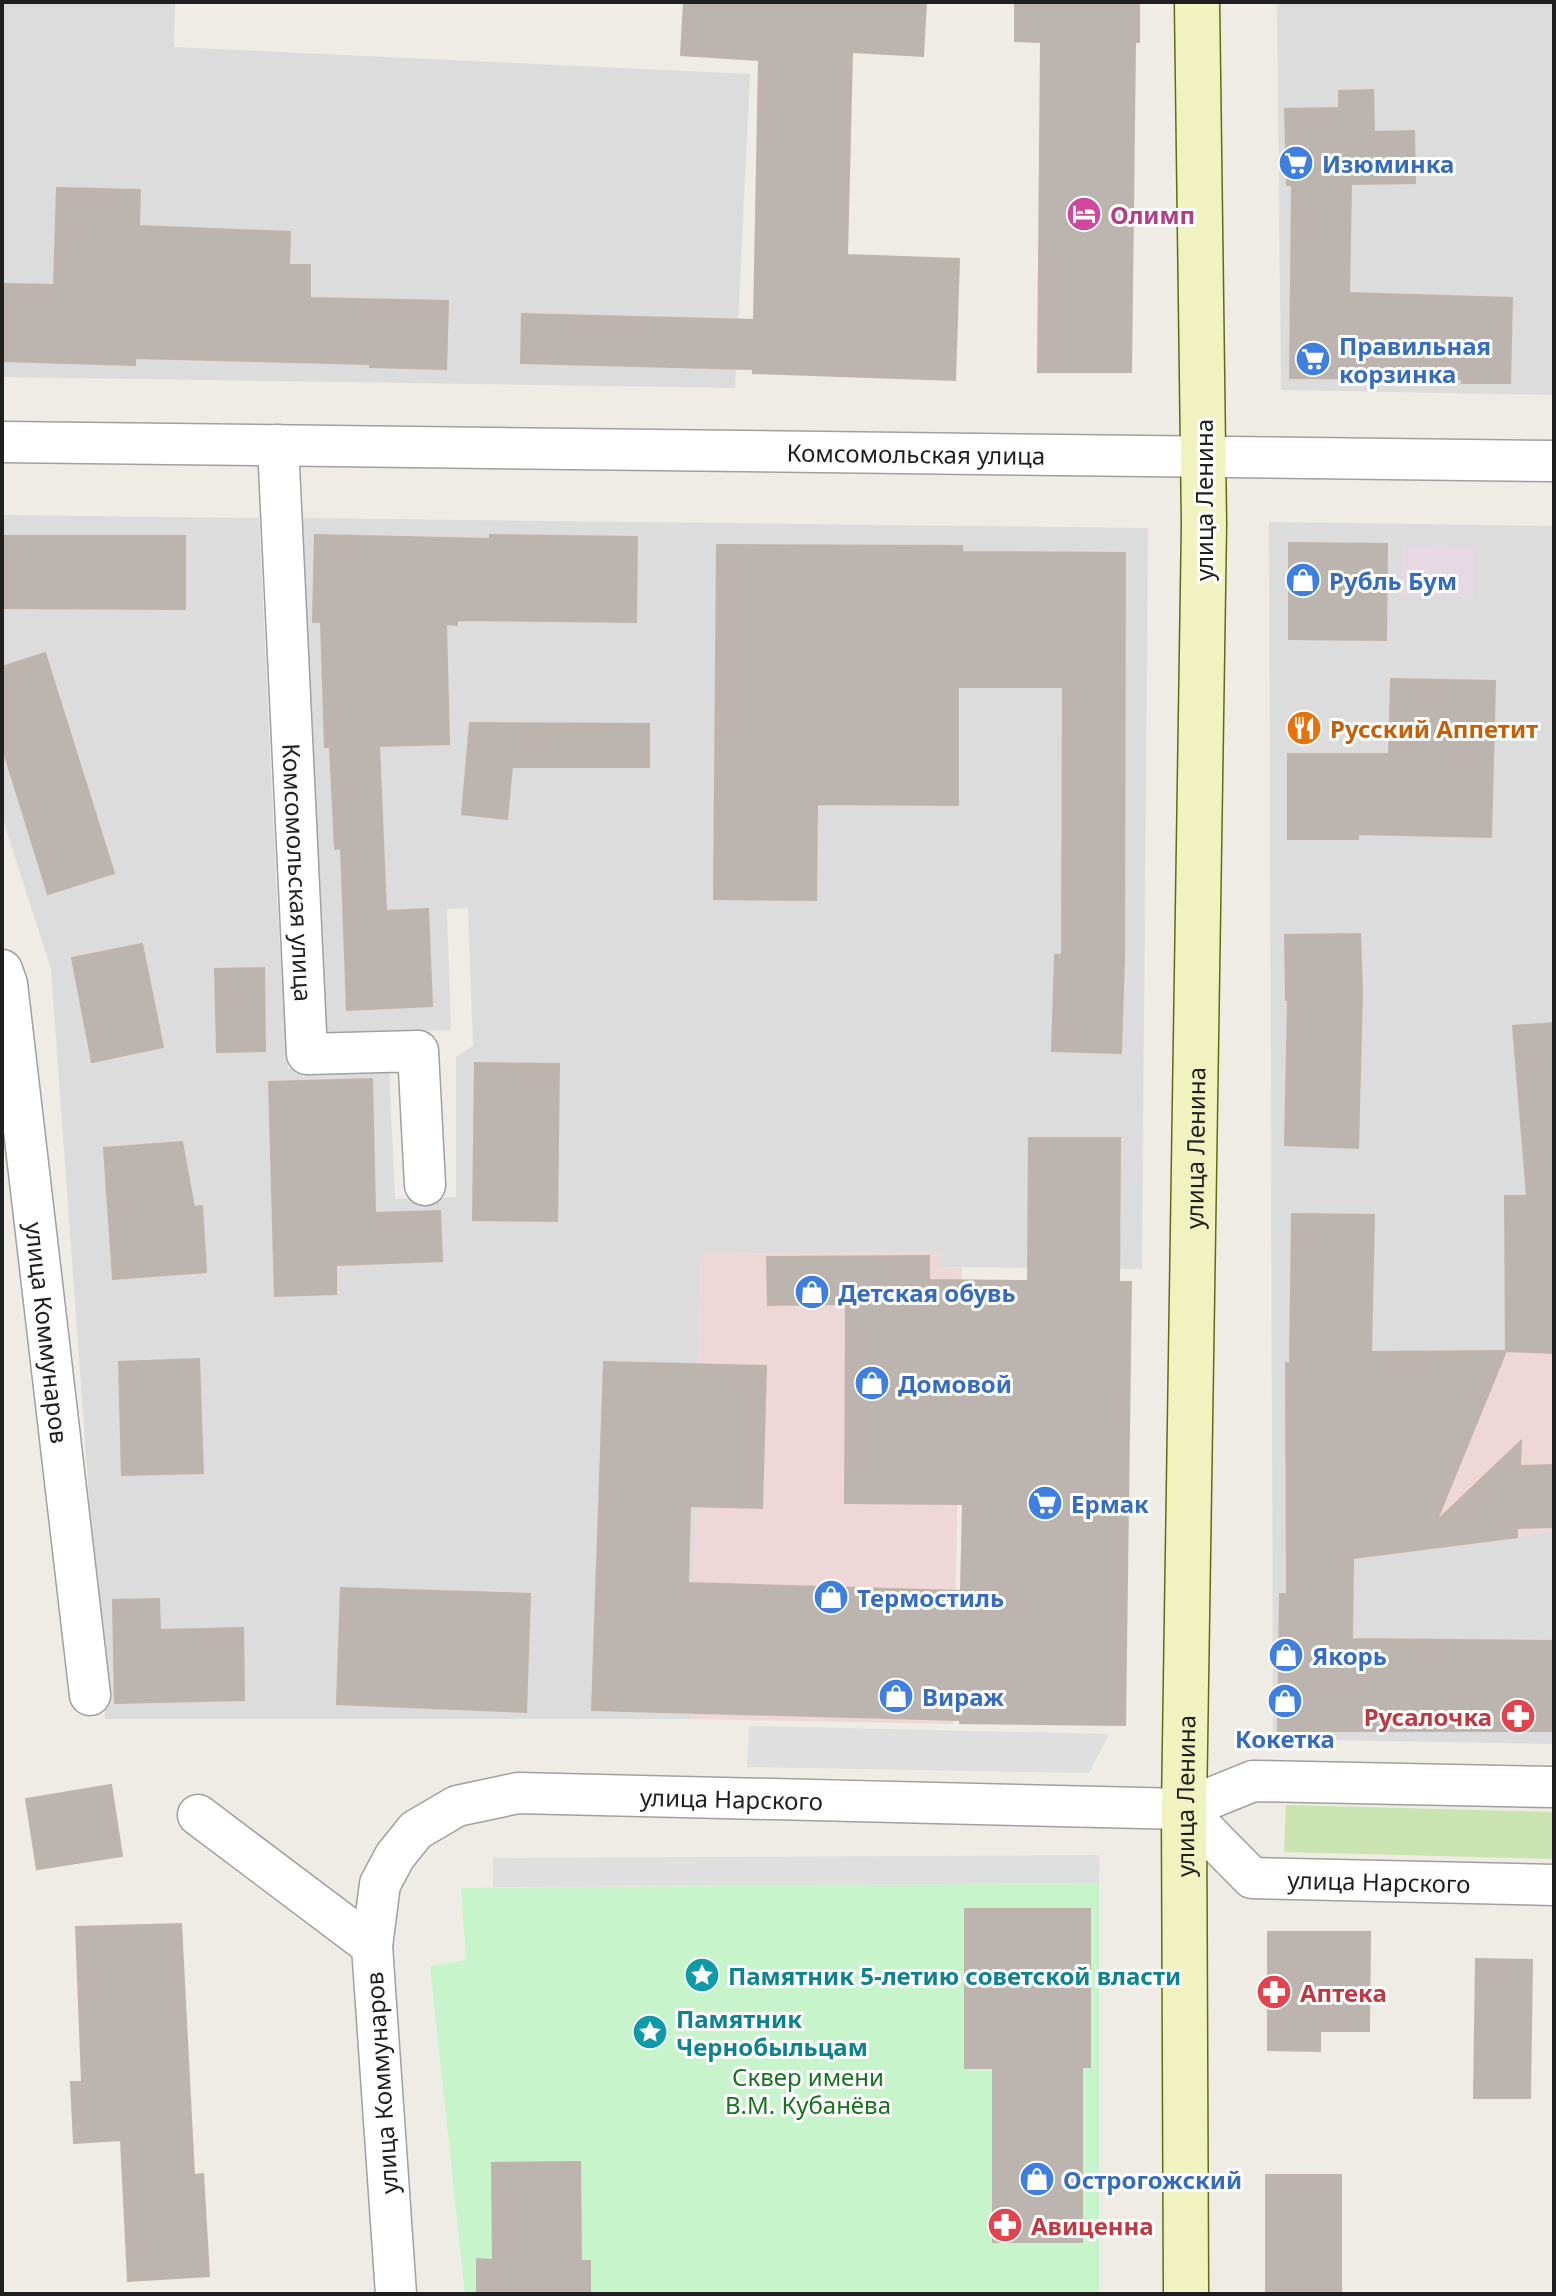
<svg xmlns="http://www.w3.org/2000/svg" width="1556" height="2296" viewBox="0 0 1556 2296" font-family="'Noto Sans',sans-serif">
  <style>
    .residential { fill: #dddcdc }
    .commercial { fill: #eed8d7 }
    .industrial { fill: #e7d9e4 }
    .grass { fill: #c9e4b1 }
    .park { fill: #c7f4cb }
    .parking { fill: #dfdfdf }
    .building { fill: #bcb5af; stroke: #bfb3aa; stroke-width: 2 }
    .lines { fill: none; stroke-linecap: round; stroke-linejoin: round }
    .street-casing { stroke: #a0a0a0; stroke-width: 43 }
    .secondary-casing { stroke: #616c10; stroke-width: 47 }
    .street { stroke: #fff; stroke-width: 40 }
    .secondary { stroke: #f0f3bf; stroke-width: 44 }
    .labels { text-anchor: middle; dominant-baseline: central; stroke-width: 6; stroke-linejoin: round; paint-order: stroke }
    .shop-label { font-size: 24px; font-weight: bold; fill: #366cbe; stroke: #fff; text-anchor: start }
    .hotel-label { font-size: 24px; font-weight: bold; fill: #b23c85; stroke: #fff; text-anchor: start }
    .street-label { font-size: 24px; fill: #1f1f1f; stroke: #fff }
    .food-label { font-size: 24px; font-weight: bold; fill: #c56008; stroke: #fff; text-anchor: start }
    .health-label { font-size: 24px; font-weight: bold; fill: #be3a42; stroke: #fff; text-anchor: start }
    .culture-label { font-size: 24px; font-weight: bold; fill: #0d838f; stroke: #fff; text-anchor: start }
    .park-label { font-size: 24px; fill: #17731f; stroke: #fff }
  </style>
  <rect width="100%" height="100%" fill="#efece6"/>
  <path class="residential" d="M2,2H175L174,47L750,74L735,388L2,377Z
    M1277,2H1554V395L1281,390Z
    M2,515L259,518L277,899L288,1069L389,1067L395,1199L456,1197V1057L473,1046L468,908L447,909L451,1030L325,1035L299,518L1148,528L1142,1269L940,1267V1252L701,1254L691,1719H105L51,969L2,817Z
    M1269,522L1554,526V1744L1273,1739Z"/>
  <path class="commercial" d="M1505,1196H1554V1532L1286,1566V1363L1400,1365L1401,1352L1506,1351Z
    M940,1252V1267L962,1268L953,1724L691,1719L701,1254Z"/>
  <path class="industrial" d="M1403,545L1475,547L1474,598L1402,596Z"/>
  <path class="grass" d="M1286,1805L1554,1812V1859L1284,1852Z"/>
  <path class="park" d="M1099,1883V2294H465L430,1966L466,1960L461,1888Z"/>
  <path class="parking" d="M749,1726L1109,1734L1089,1773L747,1767Z
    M1100,1855L1099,1883L493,1887V1858Z"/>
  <path class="building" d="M684,2H926L923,56L852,52L847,255L959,259L955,380L753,373V369L521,363L522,314L754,320L759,60L681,55Z
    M1015,2H1139V42H1135L1131,372H1038L1041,42L1015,41Z
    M1373,90L1374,132L1414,131L1415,183L1351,184L1349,293L1512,298L1510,383H1462V379L1290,378L1292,185H1287L1285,109L1339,108V91Z
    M57,188L140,190L139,226L290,232L289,265H310V298L448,301L446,369L370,367V364L135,358V365L2,361V284L54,285Z
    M315,535L490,539V535L637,537L636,622L457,620V625L446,624L449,744L379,746L386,911L428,909L432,1006L347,1010L341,848L335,849L330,747H325L321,622H313Z
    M2,536H185V609L2,608Z
    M1289,543L1387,544L1386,640L1289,639Z
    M717,545L962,546V552L1125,553L1124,956L1121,1053L1052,1051L1055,955H1062L1063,687H958V805L817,804L816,900L714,899Z
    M45,653L114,873L48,894L2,746V667Z
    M1391,679L1495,681L1491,837L1358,834V839H1288V754H1389Z
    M470,723L649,724V767H512L507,819L462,814Z
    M1360,934L1362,991L1358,1148L1285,1145L1288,1000H1286L1285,935Z
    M142,944L163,1047L92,1062L72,958Z
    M264,968L265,1051L217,1052L215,969Z
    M1554,1023V1353L1506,1351L1505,1196H1527L1513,1026Z
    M475,1063L559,1064L557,1221L473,1220Z
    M372,1079L375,1213L440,1211L442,1261L336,1265V1294L275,1296L269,1082Z
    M1029,1138H1120L1119,1282H1131L1125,1725L960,1723V1720L592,1710L604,1362L766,1366L762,1508L690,1506L688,1583L961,1591L963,1504L845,1503L846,1304L768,1305L767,1257L929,1256V1280L1028,1281Z
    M182,1142L194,1207L202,1206L206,1272L113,1279L104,1148Z
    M1292,1214L1374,1215L1371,1352L1506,1351L1436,1522L1521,1441L1520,1466L1554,1465V1527L1517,1528V1537L1353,1558L1352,1639L1554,1641V1731H1278L1280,1594H1287L1286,1363L1290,1364Z
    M199,1359L203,1473L122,1475L119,1362Z
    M341,1588L530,1594L526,1712L337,1704Z
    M159,1599L160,1630L243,1628L244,1700L115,1703L113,1600Z
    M111,1785L122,1856L37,1869L26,1799Z
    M965,1909H1090V2067H1082V2242H993V2068H965Z
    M181,1924L194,2175L203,2174L209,2276L128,2281L121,2140L74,2143L71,2082H82L76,1927Z
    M1268,1932H1370L1369,2031H1320V2051L1268,2050Z
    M1476,1959L1532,1960L1530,2098H1474Z
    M580,2162L581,2261H590V2294H477V2259L493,2260L492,2163Z
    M1266,2175H1341V2294H1266Z"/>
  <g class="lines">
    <defs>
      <g id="street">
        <path id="s1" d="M2,442L1554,461"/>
        <path id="s2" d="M278,445L307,1054L418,1051L425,1185"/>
        <path id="s3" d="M2,970L7,984L90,1695"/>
        <path id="s4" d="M1184,1809L1252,1878L1554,1885"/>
        <path d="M198,1815L372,1946"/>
        <path id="s5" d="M396,2294L372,1946L380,1884L395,1856L416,1830L457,1806L518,1793L1184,1809L1253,1781L1554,1787"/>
      </g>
      <g id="secondary">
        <path id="s6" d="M1186,2294L1184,1809L1204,524L1197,2"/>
      </g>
    </defs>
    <use href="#street" class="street-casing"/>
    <use href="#secondary" class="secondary-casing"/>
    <use href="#street" class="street"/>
    <use href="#secondary" class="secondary"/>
  </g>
  <defs>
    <symbol id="supermarket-disc" viewBox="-11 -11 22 22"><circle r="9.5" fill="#3f7fe0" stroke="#fff"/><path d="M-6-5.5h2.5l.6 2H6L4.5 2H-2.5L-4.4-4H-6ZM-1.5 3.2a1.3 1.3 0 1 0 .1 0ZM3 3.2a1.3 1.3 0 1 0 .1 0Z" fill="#fff"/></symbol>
    <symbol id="hotel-disc" viewBox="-11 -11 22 22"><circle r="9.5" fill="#d1479c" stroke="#fff"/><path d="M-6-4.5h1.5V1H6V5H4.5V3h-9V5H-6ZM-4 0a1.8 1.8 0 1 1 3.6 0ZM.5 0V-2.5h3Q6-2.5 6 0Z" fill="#fff"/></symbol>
    <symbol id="shop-disc" viewBox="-11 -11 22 22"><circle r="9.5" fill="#3f7fe0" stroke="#fff"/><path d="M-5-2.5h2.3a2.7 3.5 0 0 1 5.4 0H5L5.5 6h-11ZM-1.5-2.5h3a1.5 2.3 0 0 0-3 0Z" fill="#fff"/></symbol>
    <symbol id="restaurant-disc" viewBox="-11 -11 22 22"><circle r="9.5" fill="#e8710a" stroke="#fff"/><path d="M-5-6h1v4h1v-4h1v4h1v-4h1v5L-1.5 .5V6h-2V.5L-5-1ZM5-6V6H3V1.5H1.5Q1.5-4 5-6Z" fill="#fff"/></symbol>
    <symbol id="pharmacy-disc" viewBox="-11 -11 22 22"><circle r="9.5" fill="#e0444e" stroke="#fff"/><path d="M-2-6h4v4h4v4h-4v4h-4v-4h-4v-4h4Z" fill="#fff"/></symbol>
    <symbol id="sight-disc" viewBox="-11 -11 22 22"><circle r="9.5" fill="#0f9aa8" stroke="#fff"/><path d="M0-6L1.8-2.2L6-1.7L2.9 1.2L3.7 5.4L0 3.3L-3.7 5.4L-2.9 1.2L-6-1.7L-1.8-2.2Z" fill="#fff"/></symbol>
  </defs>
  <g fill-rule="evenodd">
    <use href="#supermarket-disc" x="1276" y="143" width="40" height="40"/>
    <use href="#hotel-disc" x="1064" y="194" width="40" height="40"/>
    <use href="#supermarket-disc" x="1293" y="339" width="40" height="40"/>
    <use href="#shop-disc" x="1283" y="560" width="40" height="40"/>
    <use href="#restaurant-disc" x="1284" y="708" width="40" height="40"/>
    <use href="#shop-disc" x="792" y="1272" width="40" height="40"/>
    <use href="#shop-disc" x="852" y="1363" width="40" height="40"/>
    <use href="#supermarket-disc" x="1025" y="1483" width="40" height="40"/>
    <use href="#shop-disc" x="811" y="1577" width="40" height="40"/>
    <use href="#shop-disc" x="1266" y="1635" width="40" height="40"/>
    <use href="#shop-disc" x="876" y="1676" width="40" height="40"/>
    <use href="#shop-disc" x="1265" y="1681" width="40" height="40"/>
    <use href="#pharmacy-disc" x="1498" y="1696" width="40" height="40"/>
    <use href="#sight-disc" x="682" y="1955" width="40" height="40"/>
    <use href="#pharmacy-disc" x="1254" y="1972" width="40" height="40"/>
    <use href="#sight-disc" x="630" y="2012" width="40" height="40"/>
    <use href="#shop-disc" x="1017" y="2159" width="40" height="40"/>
    <use href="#pharmacy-disc" x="985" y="2205" width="40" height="40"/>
  </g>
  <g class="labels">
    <g class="shop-label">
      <text x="1322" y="163">Изюминка</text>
      <text x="1339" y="345">Правильная<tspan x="1339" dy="28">корзинка</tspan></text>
      <text x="1329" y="580">Рубль Бум</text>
      <text x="838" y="1292">Детская обувь</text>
      <text x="898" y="1383">Домовой</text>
      <text x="1071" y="1503">Ермак</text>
      <text x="857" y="1597">Термостиль</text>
      <text x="1312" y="1655">Якорь</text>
      <text x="922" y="1696">Вираж</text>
      <text x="1285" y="1738" text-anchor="middle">Кокетка</text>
      <text x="1063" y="2179">Острогожский</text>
    </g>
    <g class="hotel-label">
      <text x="1110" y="214">Олимп</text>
    </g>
    <g class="street-label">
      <text stroke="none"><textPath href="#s1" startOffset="914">Комсомольская улица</textPath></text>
      <text transform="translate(1203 500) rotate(-90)">улица Ленина</text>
      <text stroke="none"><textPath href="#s2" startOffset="428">Комсомольская улица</textPath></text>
      <text stroke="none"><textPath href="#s6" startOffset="1146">улица Ленина</textPath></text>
      <text stroke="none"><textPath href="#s3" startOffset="366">улица Коммунаров</textPath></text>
      <text stroke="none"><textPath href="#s6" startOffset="498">улица Ленина</textPath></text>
      <text stroke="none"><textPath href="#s5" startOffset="800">улица Нарского</textPath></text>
      <text stroke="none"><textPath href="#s4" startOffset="224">улица Нарского</textPath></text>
      <text transform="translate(381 2083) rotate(-94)">улица Коммунаров</text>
    </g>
    <g class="food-label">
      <text x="1330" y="728">Русский Аппетит</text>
    </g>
    <g class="health-label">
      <text x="1492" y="1716" text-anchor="end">Русалочка</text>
      <text x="1300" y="1992">Аптека</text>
      <text x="1031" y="2225">Авиценна</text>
    </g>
    <g class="culture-label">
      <text x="728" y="1975">Памятник 5-летию советской власти</text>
      <text x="676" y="2018">Памятник<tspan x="676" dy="28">Чернобыльцам</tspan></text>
    </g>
    <g class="park-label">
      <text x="808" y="2076">Сквер имени<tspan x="808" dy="28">В.М. Кубанёва</tspan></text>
    </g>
  </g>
  <rect width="1556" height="2296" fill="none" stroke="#1f1f1f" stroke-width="8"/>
</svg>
